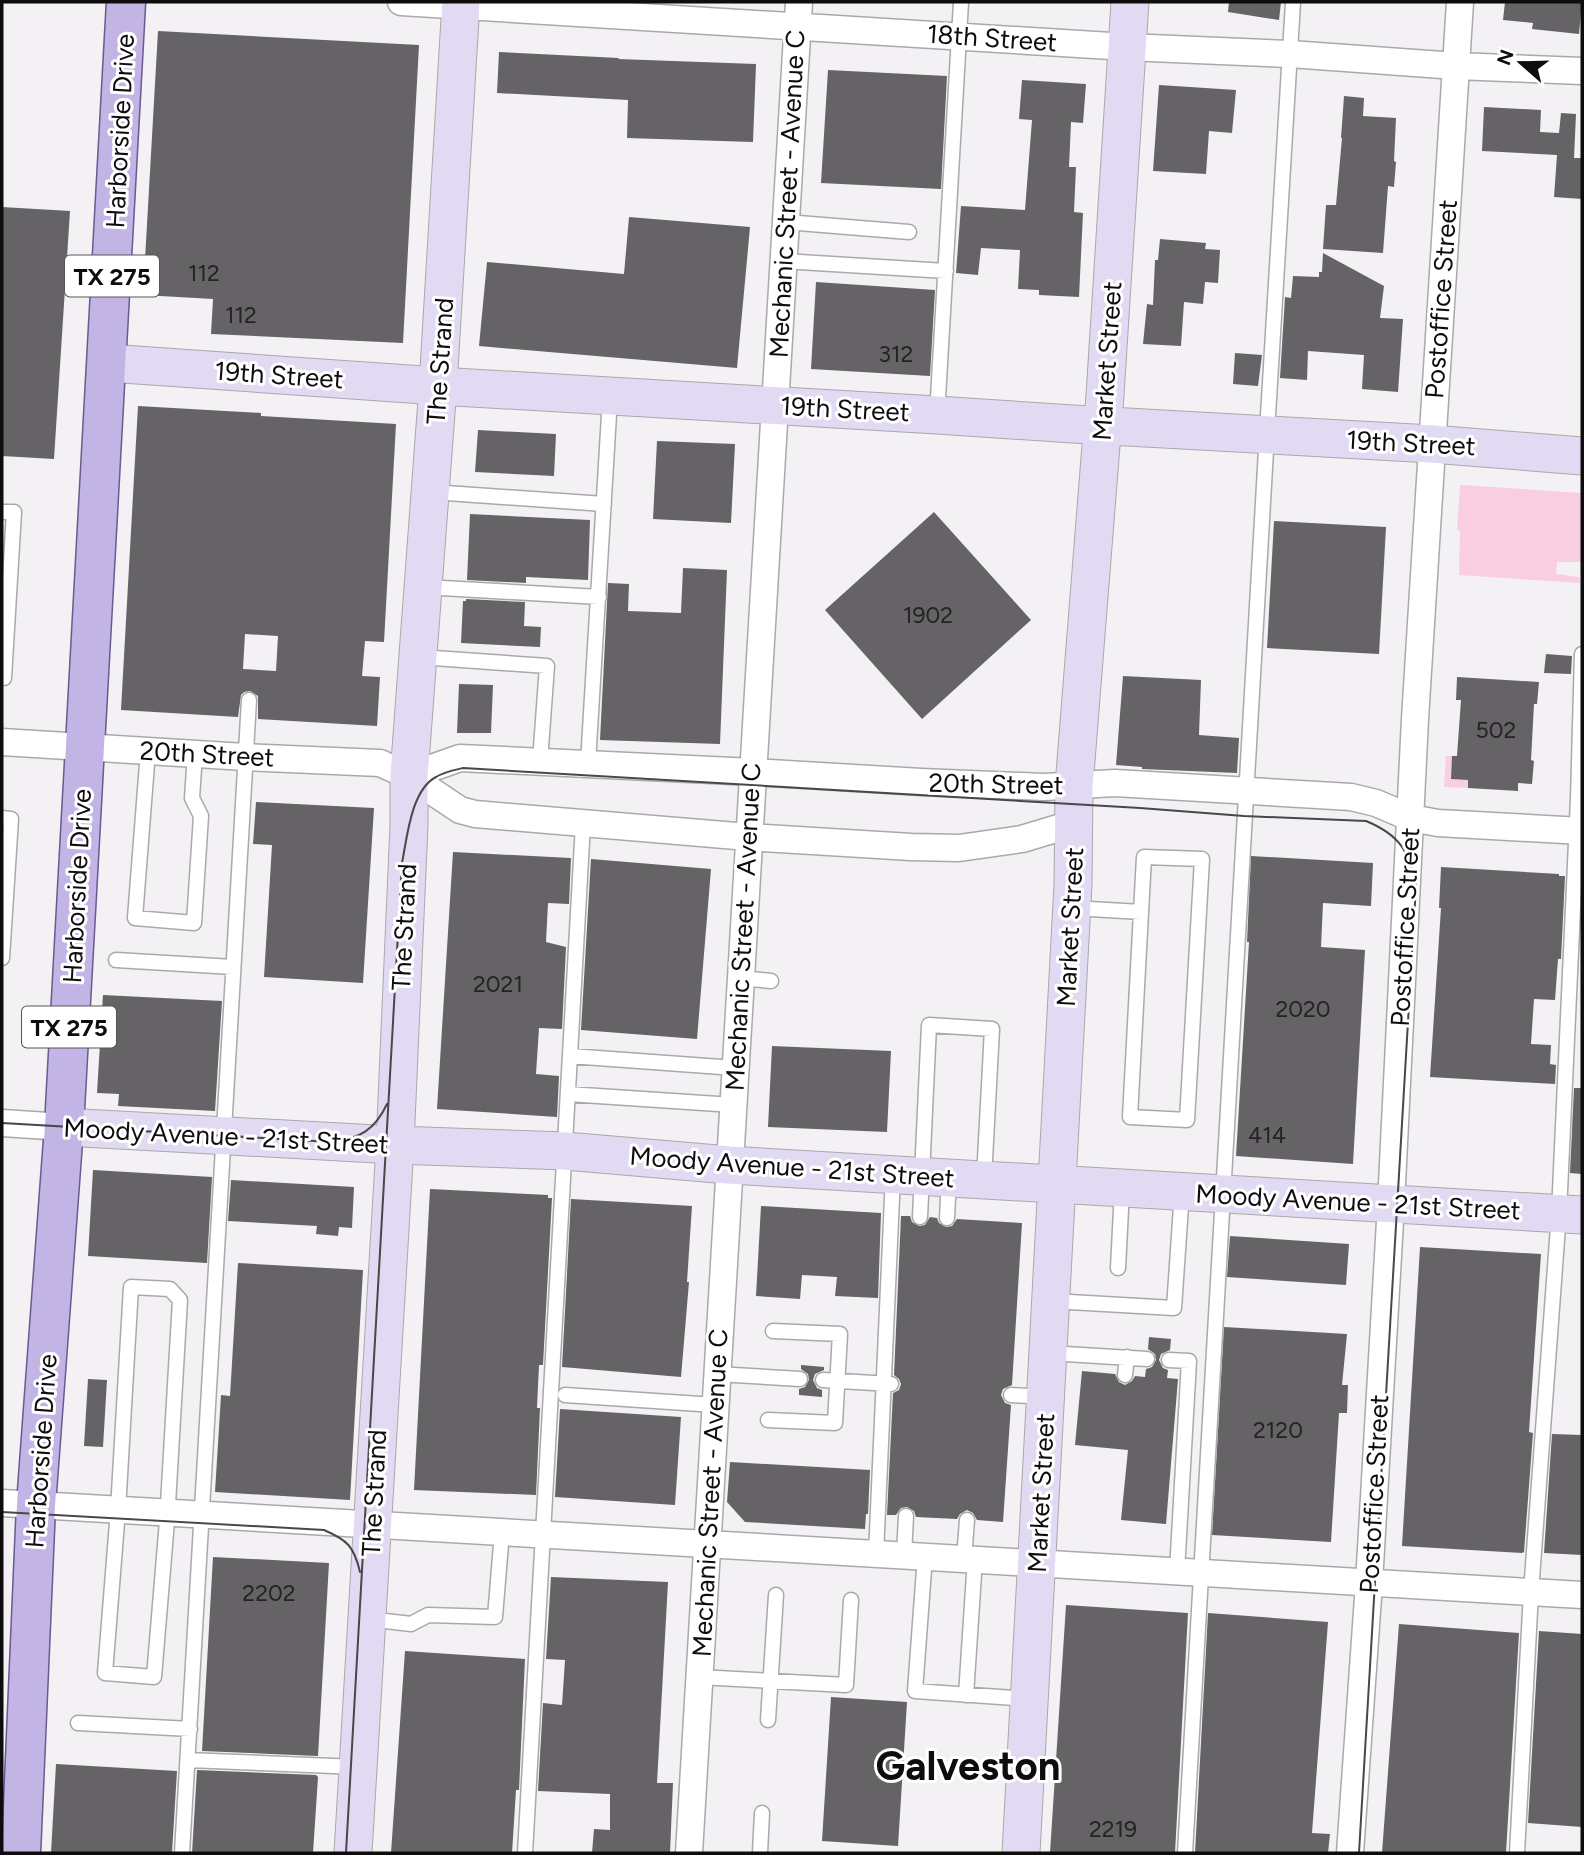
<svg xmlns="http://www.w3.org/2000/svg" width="1584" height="1855" viewBox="0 0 1584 1855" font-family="Figtree,sans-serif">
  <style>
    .green { fill: #f8cee0 }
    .building { fill: #656365; fill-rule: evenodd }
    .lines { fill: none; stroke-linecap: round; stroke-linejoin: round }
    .lane-casing { stroke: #aaa8ab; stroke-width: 17 }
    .street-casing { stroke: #aaa8ab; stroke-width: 29 }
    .secondary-casing { stroke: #aaa8ab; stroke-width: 39 }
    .primary-casing { stroke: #695a8f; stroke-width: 41 }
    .lane { stroke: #fff; stroke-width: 14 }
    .street { stroke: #fff; stroke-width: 26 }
    .secondary { stroke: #e1daf2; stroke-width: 37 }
    .primary { stroke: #c2b5e6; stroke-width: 38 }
    .tram { stroke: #484749; stroke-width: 2 }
    .labels { text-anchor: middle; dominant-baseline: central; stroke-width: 6; stroke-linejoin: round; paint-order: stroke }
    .number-label { font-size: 23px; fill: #242224 }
    .shield { fill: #fff; stroke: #565656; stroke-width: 2 }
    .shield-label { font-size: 24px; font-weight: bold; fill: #0e0d0e }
    .street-label { font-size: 26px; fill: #0e0d0e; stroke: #fff }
    .town-label { font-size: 40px; font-weight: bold; fill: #0e0d0e; stroke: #fff }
  </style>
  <rect width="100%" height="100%" fill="#f3f1f4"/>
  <path class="green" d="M1460,485L1582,493L1581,562H1557L1556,574L1579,577L1580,583L1459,575L1460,531L1457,530Z
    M1446,756H1452L1451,779L1468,780V788L1444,787Z"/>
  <path class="building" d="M1229,2H1281L1279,20L1228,12Z
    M1505,2H1582L1579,34L1532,29L1533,23L1503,20Z
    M158,31L419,45L403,343L211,334L213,299L143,295Z
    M499,52L619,58L618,59L756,64L753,142L627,138L628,100L497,93Z
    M828,70L947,76L941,189L821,183Z
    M1022,80L1086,84L1083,123L1071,122L1069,167H1076L1074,212L1083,213L1079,297L1039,295V290L1018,289L1020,250L981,248L978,275L956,273L961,206L1025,210L1032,120L1019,119Z
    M1159,85L1236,90L1232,133L1209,131L1206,174L1153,171Z
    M1344,96L1364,98L1363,116L1396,118L1394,161L1396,162L1394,187L1388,186L1383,253L1323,249L1326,205H1336L1342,138H1341Z
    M1484,107L1541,110L1540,132L1559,133L1561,113L1576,114L1574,158H1582V199L1554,197L1557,155L1482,151Z
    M2,207L70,211L54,459L2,456Z
    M629,217L750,227L737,368L479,346L487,262L624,274Z
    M1160,239L1206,243L1205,249L1220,250L1218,283L1205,282L1203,304L1184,302L1181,346L1143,344L1147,304L1153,305L1155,260H1158Z
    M1323,253L1384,286L1380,318L1403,319L1398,392L1362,389L1364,355L1308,351L1307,380L1280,378L1285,297L1291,298L1293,276L1319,277V272H1322Z
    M816,282L935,290L930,376L811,369Z
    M1235,353L1262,355L1258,386L1233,384Z
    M138,406L261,413V416L396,424L384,642L365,641L362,676L380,677L377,726L258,719V696L250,691L244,692L241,695L238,717L121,710ZM245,634L278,636L276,671L243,669Z
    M478,430L556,434L554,476L475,472Z
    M657,441L735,444L731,523L653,519Z
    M934,512L1031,620L922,719L825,610Z
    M470,514L590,520L588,580L526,577V583L467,580Z
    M1274,521L1386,527L1379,654L1267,648Z
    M683,568L727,570L720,744L600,740L608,583L629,584L628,611L681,613Z
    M466,599L525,602L524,626L541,627L540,647L461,643L463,601H466Z
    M1546,654L1572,656L1571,674L1544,673Z
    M1123,676L1201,680L1199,735L1239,738L1237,773L1142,769V767L1116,765Z
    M1457,677L1539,682L1537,704H1534L1531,760L1534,761L1532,784L1518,783V791L1468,788V780L1451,779L1452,756H1457L1461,700H1456Z
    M459,684L493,685L491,733H457Z
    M256,802L374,808L363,983L264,977L272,845L253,844Z
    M453,852L571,858L569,904L548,903L546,942L566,947L562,1029L539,1028L536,1074L559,1076L557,1117L437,1109Z
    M1251,856L1373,863L1371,906L1323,903L1321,947L1365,950L1353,1164L1236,1156L1249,942H1247Z
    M591,859L711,869L697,1039L581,1030Z
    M1441,867L1559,874V876H1565L1561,959H1558L1555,1000L1534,999L1531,1044L1551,1045L1550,1064L1556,1065L1555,1084L1430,1077L1441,908H1439Z
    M103,995L222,1001L215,1111L118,1106L119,1094L97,1093Z
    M772,1046L891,1051L887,1132L768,1127Z
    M1574,1088H1582V1174L1570,1173Z
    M93,1170L212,1177L207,1263L88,1256Z
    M231,1180L354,1187L352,1228L339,1227L338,1236L316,1234L317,1226L228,1221Z
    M430,1189L548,1195V1198H552L543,1365H539L537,1408H540L536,1495L414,1490Z
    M571,1199L692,1206L687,1282H689L681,1377L562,1367Z
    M761,1206L881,1213L878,1298L835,1296L837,1277L802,1275L800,1299L756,1296Z
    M901,1216H910L912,1222L919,1226L925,1225L930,1217L937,1218L939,1223L946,1227L952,1226L957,1219L1022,1223L1012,1385L1003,1389L1001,1395L1005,1403L1011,1405L1003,1522L977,1520L973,1513L967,1510L960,1514L957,1519L916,1517L914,1511L907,1507L901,1508L896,1515H887L893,1393L899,1390L901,1384L899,1379L894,1375Z
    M1230,1236L1349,1244L1346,1285L1227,1277Z
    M1420,1247L1541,1254L1529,1432L1533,1433L1524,1552L1522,1553L1402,1546Z
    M238,1263L363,1270L350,1500L215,1492L221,1395L230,1396Z
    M1224,1327L1347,1334L1342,1385H1348L1347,1413H1339L1331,1542L1212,1535Z
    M1149,1337L1171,1339L1170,1350L1161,1354L1159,1360L1163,1368L1168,1370L1167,1378L1178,1379L1166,1524L1121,1520L1128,1450L1075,1445L1082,1371L1115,1374L1119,1382L1125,1385L1132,1381L1135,1376L1145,1377L1146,1369L1152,1367L1156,1360L1155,1354L1148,1349Z
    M801,1365L824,1367V1370L815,1374L813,1380L817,1388L822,1390V1397L799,1395V1389L805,1387L809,1380L808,1374L801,1369Z
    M88,1379L107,1380L103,1447L84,1446Z
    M560,1409L681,1417L675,1505L555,1497Z
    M1552,1434L1582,1435V1555L1544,1553Z
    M730,1462L870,1470L868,1514H866L865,1529L745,1522L727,1502Z
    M213,1557L329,1563L318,1756L202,1751Z
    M551,1577L668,1582L657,1783H673L670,1853H592L594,1829L610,1830V1794L538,1791L543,1703L562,1705L565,1660L546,1659Z
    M1066,1605L1188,1613L1175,1853H1050Z
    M1208,1613L1328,1622L1312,1833L1330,1834L1328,1853H1195Z
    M1399,1624L1519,1633L1506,1853H1382Z
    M1539,1631L1582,1634V1827L1528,1823Z
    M405,1651L525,1659L519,1790H516L512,1853H391Z
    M831,1697L907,1702L898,1846L822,1841Z
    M56,1764L177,1771L172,1853H51Z
    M197,1770L316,1775L318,1777L313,1853H192Z"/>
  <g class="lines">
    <defs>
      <path id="lane" d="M786,222L909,232
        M783,261L946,271
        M937,415L961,2
        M432,492L604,504
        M2,512H14L4,678H2
        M425,587L599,597
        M420,657L547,666L540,761
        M148,751L135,918L194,923L201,816L192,798L195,754
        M588,763L610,398
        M2,818L11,819L2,958
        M1144,857L1202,859L1187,1120L1130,1117Z
        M1073,908L1141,912
        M116,960L233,967
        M740,978L771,981
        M570,1056L735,1068
        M568,1094L733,1105
        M920,1217L929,1025L992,1029L984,1178
        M947,1218L949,1178
        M1118,1268L1122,1190
        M131,1287L170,1289L180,1300L167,1521L154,1677L105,1673L118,1510Z
        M1052,1301L1174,1308L1182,1192
        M1049,1353L1147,1359
        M1169,1360L1189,1361L1177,1571
        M717,1374L800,1379
        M1125,1375L1127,1357
        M823,1380L891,1384
        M565,1395L715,1405
        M1011,1395L1045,1397
        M768,1420L835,1423L840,1334L773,1331
        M876,1554L893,1176
        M904,1555L906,1516
        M925,1556L915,1691L1028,1699
        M964,1559L967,1520
        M368,1619L411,1624L428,1615L495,1617L502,1532
        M699,1677L846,1685L851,1600
        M966,1695L975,1559
        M768,1720L776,1595
        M78,1723L190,1729
        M188,1760L358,1767
        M182,1853L249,700
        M525,1853L583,824
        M760,1853L762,1813
        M1185,1853C1217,1236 1256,619 1293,2
        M1517,1853L1531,1592L1559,1213L1578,799L1582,654"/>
      <path id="street" d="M401,2L1127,47L1290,54L1456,66L1582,71
        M2,742L245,757L380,763L409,776L460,810L475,814L748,837L911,847L959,848L1022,839L1075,823
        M409,776L460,758L753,772L921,782L1044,787L1115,783L1351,797L1376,803L1411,818L1438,823L1582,831
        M2,1123L64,1127
        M2,1503L1582,1595
        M689,1853L799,2
        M1350,1853L1369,1583L1391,1204L1415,719L1460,2"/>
      <path id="secondary" d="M108,363L438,386L937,415L1073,424L1432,444L1582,456
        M64,1127L395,1145L565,1151L729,1165L1582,1215
        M353,1853L395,1145L409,825V776L438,386L461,2
        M1021,1853L1073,884L1074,786L1105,395L1130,2"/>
      <path id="primary" d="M21,1853L36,1505L64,1127L126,2"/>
    </defs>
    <use href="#lane" class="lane-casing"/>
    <use href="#street" class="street-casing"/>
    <use href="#secondary" class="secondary-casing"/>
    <use href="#primary" class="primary-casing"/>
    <use href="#lane" class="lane"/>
    <use href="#street" class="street"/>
    <use href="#secondary" class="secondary"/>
    <use href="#primary" class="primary"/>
    <path class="tram" d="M2,1123L332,1142C359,1139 375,1130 387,1104
      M2,1512L324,1530C347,1540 354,1546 360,1572
      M346,1853L402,863C407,838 411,790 436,777C444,772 454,770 463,768L1140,808L1244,816L1366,821C1400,835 1409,851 1416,886L1359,1853"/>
  </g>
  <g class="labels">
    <g class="number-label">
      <text x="204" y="273">112</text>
      <text x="241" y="315">112</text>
      <text x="896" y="354">312</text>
      <text x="928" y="615">1902</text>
      <text x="1496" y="730">502</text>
      <text x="498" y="984">2021</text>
      <text x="1303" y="1009">2020</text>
      <text x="1267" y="1135">414</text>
      <text x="1278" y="1430">2120</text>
      <text x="269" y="1593">2202</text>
      <text x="1113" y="1829">2219</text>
    </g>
    <g class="shield">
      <rect x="65" y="255.5" width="94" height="41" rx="5"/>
      <rect x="22" y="1006.5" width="94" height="41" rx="5"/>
    </g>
    <g class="shield-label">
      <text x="112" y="276">TX 275</text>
      <text x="69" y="1027">TX 275</text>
    </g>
    <g class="street-label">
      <text transform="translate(992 38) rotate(4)">18th Street</text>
      <text transform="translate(120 131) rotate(-87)">Harborside Drive</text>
      <text transform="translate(787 194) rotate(-87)">Mechanic Street - Avenue C</text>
      <text transform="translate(1441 299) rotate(-86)">Postoffice Street</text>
      <text transform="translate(440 361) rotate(-86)">The Strand</text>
      <text transform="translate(1107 361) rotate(-86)">Market Street</text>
      <text transform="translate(279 375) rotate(4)">19th Street</text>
      <text transform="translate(845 409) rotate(3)">19th Street</text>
      <text transform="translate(1411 443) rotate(3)">19th Street</text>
      <text transform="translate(207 754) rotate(3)">20th Street</text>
      <text transform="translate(996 784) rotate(1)">20th Street</text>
      <text transform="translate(77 886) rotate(-87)">Harborside Drive</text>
      <text transform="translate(404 927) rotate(-87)">The Strand</text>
      <text transform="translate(743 927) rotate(-87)">Mechanic Street - Avenue C</text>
      <text transform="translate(1070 927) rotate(-87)">Market Street</text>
      <text transform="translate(1405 927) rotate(-87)">Postoffice Street</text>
      <text transform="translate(226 1136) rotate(3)">Moody Avenue - 21st Street</text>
      <text transform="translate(792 1167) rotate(4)">Moody Avenue - 21st Street</text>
      <text transform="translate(1358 1202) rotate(3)">Moody Avenue - 21st Street</text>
      <text transform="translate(41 1451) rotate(-86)">Harborside Drive</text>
      <text transform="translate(374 1493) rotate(-87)">The Strand</text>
      <text transform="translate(710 1493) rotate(-87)">Mechanic Street - Avenue C</text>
      <text transform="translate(1041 1493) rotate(-87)">Market Street</text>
      <text transform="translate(1374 1494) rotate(-87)">Postoffice Street</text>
    </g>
    <g class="town-label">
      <text x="968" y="1766">Galveston</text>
    </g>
  </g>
  <rect width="1584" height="1855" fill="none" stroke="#0e0d0e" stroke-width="7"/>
  <g transform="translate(1521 63) rotate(290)" stroke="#ffffff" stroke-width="5" paint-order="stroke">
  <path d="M0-5L12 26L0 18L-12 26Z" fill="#0e0d0e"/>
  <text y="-10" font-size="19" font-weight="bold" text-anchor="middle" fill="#0e0d0e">N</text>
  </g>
</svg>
